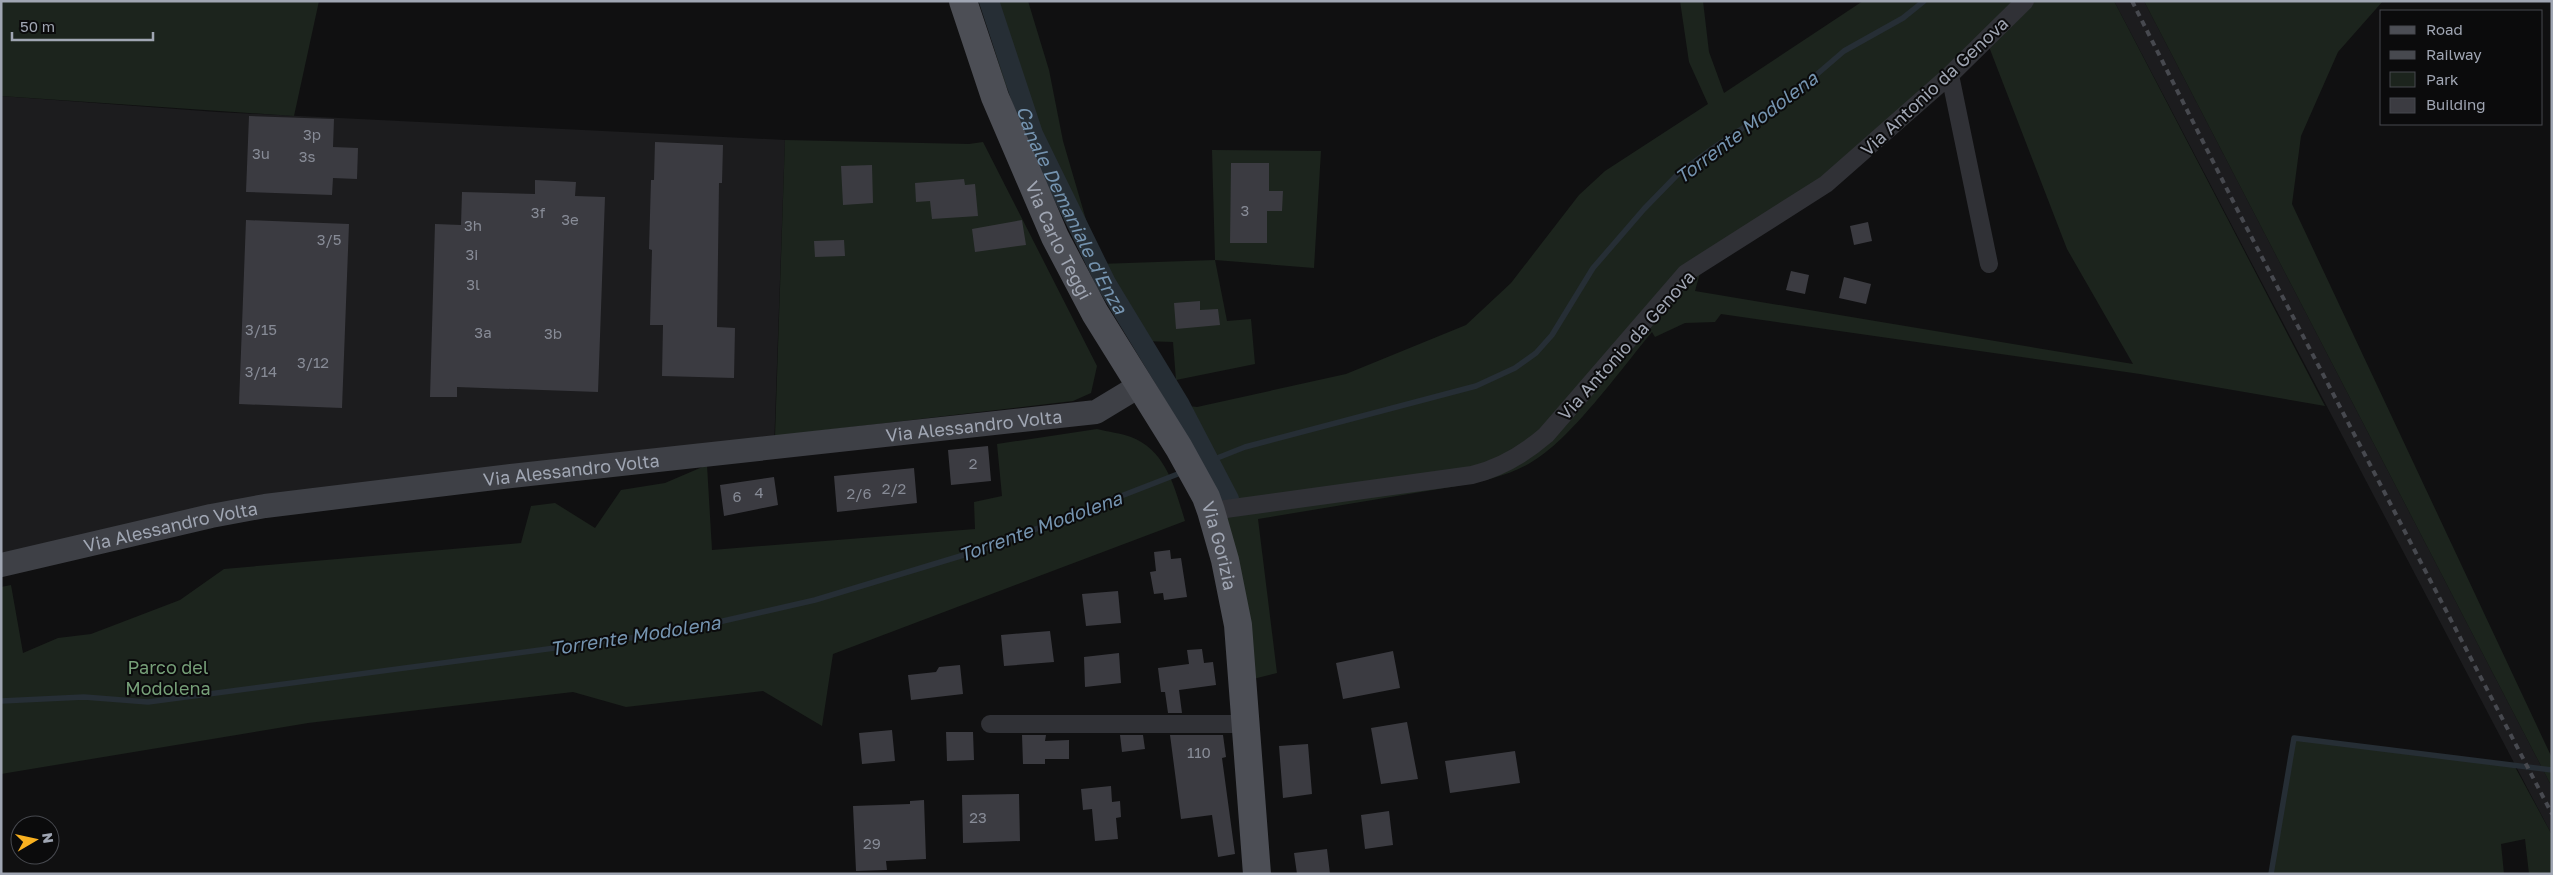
<svg xmlns="http://www.w3.org/2000/svg" width="2553" height="875" viewBox="0 0 2553 875" font-family="'Golos Text',sans-serif">
  <style>
    .built { fill: #1c1c1e }
    .green { fill: #1c241d; fill-rule: evenodd }
    .lines { fill: none; stroke-linecap: round; stroke-linejoin: round }
    .stream { stroke: #262e35; stroke-width: 5.5 }
    .canal { stroke: #262e35; stroke-width: 20 }
    .building { fill: #3b3b41 }
    .street { stroke: #303136; stroke-width: 18 }
    .secondary { stroke: #3e4046; stroke-width: 24 }
    .primary { stroke: #4c4e55; stroke-width: 28 }
    .rail { stroke: #47494f; stroke-width: 4; stroke-dasharray: 6 5; stroke-linecap: butt }
    .labels { text-anchor: middle; dominant-baseline: central; stroke-width: 4; stroke-linejoin: round; paint-order: stroke }
    .number-label { font-size: 15px; fill: #878b96 }
    .street-label { font-size: 18px; fill: #a0a6b3; stroke: #0b0b0c }
    .park-label { font-size: 18px; fill: #769f78; stroke: #0b0b0c }
    .water-label { font-size: 19px; font-style: italic; fill: #7594b0; stroke: #0b0b0c }
  </style>
  <rect width="100%" height="100%" fill="#101011"/>
  <path class="built" d="M2114,1H2144L2552,787V835Z
    M1,96L217,112L785,140L774,448L211,516L1,565Z"/>
  <path class="green" d="M1,1H319L294,116L1,96Z
    M980,1H1028L1049,70L1063,141L1099,264L1215,260L1212,150L1321,151L1314,268L1215,260L1227,321L1251,319L1255,364L1176,380L1173,342L1143,341L1180,405L1197,407L1346,374L1466,325L1511,283L1579,195L1605,171L1708,104L1689,62L1680,1H1703L1709,52L1724,93L1863,1H2114L2325,406L2140,374L1721,314L1715,322L1685,323L1655,337L1652,332C1621,369 1570,441 1530,463C1507,476 1483,481 1457,486L1258,519L1277,673L1253,679L1171,412L1005,84ZM1986,39L2067,249L2133,364L1695,291L1703,262L1826,184Z
    M2144,1H2383L2338,52L2301,136L2292,204L2552,758V787Z
    M785,140L969,144L983,142L1097,366L1091,393L1073,401L775,436Z
    M1097,429C1108,432 1121,433 1131,437C1167,451 1175,489 1185,521L833,654L822,726L763,691L626,707L573,692L308,723L1,774V587L11,585L23,653L58,638L91,634L180,600L224,569L521,543L531,506L555,503L595,528L621,490L665,483L707,465L712,550L975,529L974,502L1002,496L997,444Z
    M2294,738L2514,765L2552,835V874H2529L2525,839L2501,844L2504,874H2271Z"/>
  <g class="lines">
    <path class="stream" d="M1197,466L1245,447L1476,386L1515,368L1536,353L1552,335L1593,268L1644,209L1679,173L1716,146L1794,94L1844,51L1903,18L1924,1
      M1,701L84,697L148,702L675,632L815,600L987,548L1183,472
      M2271,874L2294,738L2552,770"/>
    <path class="canal" id="s1" d="M989,1L1033,134L1106,283L1180,405L1229,499"/>
  </g>
  <path class="building" d="M249,116L334,119L333,147L358,148L357,179L333,178L332,195L246,192Z
    M655,142L723,145L722,183H719L717,327L735,328L734,378L662,376L663,325H650L652,250L649,249L651,180H654Z
    M1231,163H1269V191H1283L1282,211H1267V243H1230Z
    M872,165L873,203L843,205L841,166Z
    M964,179L965,185L975,184L978,216L932,219L930,201L916,202L915,183Z
    M535,180L576,182L575,196L605,197L598,392L457,387V397H430L435,224L461,225L462,192L535,194Z
    M246,220L349,224L342,408L239,404Z
    M1022,220L1026,245L975,252L972,229Z
    M1868,222L1872,241L1854,245L1850,226Z
    M844,240L845,256L815,257L814,241Z
    M1791,271L1809,275L1805,294L1786,290Z
    M1844,277L1871,284L1866,304L1839,298Z
    M1200,301V310L1218,309L1220,325L1176,329L1174,303Z
    M988,446L991,481L951,485L948,450Z
    M914,468L917,503L837,512L834,476Z
    M774,477L778,505L724,516L720,485Z
    M1170,550L1171,559L1181,558L1187,597L1164,600L1163,593L1154,594L1150,572L1156,571L1154,552Z
    M1118,591L1121,623L1086,626L1082,594Z
    M1050,631L1054,662L1004,666L1001,635Z
    M1202,649L1204,663L1213,662L1216,685L1179,690L1182,713H1168L1165,692H1161L1158,668L1189,664L1187,650Z
    M1393,651L1400,688L1343,699L1336,663Z
    M1119,653L1121,683L1085,687L1084,657Z
    M960,665L963,694L911,700L908,675L936,672L939,667Z
    M1407,722L1418,779L1381,784L1371,728Z
    M892,730L895,761L862,764L859,733Z
    M946,732H973L974,760L947,761Z
    M1022,735H1046L1045,741L1069,740V759H1045V764H1023Z
    M1120,735H1143L1145,749L1122,752Z
    M1170,735H1223L1226,757L1222,758L1235,854L1218,857L1212,815L1181,819Z
    M1308,744L1312,794L1283,798L1279,746Z
    M1515,751L1520,783L1450,793L1445,761Z
    M1111,786L1112,802L1120,801L1121,817L1116,818L1118,839L1095,841L1092,809L1083,810L1081,789Z
    M1019,794L1020,841L963,843L962,795Z
    M924,800L926,859L886,861L887,870L856,871L853,806L910,804V801Z
    M1389,811L1393,845L1365,849L1361,815Z
    M1327,849L1330,874H1297L1294,853Z"/>
  <g class="lines">
    <path class="street" d="M1950,75L1989,264
      M1211,511L1472,475C1500,468 1524,454 1546,435L1686,273L1826,184L1950,75L2025,1
      M990,724H1244"/>
    <path class="secondary" id="s2" d="M1,565L211,516L265,506L511,476L1096,412L1139,386"/>
    <path class="primary" id="s3" d="M963,1L995,97L1055,237L1095,313L1179,448L1206,497L1211,511L1225,560L1238,625L1257,874"/>
    <path class="rail" d="M2132,1L2240,215L2552,814"/>
  </g>
  <g class="labels">
    <g class="number-label">
      <text x="312" y="134">3p</text>
      <text x="261" y="153">3u</text>
      <text x="307" y="156">3s</text>
      <text x="1245" y="210">3</text>
      <text x="538" y="212">3f</text>
      <text x="570" y="219">3e</text>
      <text x="473" y="225">3h</text>
      <text x="329" y="239">3/5</text>
      <text x="472" y="254">3i</text>
      <text x="473" y="284">3l</text>
      <text x="261" y="329">3/15</text>
      <text x="483" y="332">3a</text>
      <text x="553" y="333">3b</text>
      <text x="313" y="362">3/12</text>
      <text x="261" y="371">3/14</text>
      <text x="973" y="463">2</text>
      <text x="894" y="488">2/2</text>
      <text x="759" y="492">4</text>
      <text x="859" y="493">2/6</text>
      <text x="737" y="496">6</text>
      <text x="1199" y="752">110</text>
      <text x="978" y="817">23</text>
      <text x="872" y="843">29</text>
    </g>
    <g class="street-label">
      <text transform="translate(1934 86) rotate(-43)">Via Antonio da Genova</text>
      <text stroke="none"><textPath href="#s3" startOffset="258">Via Carlo Teggi</textPath></text>
      <text transform="translate(1626 345) rotate(-48)">Via Antonio da Genova</text>
      <text stroke="none"><textPath href="#s2" startOffset="984">Via Alessandro Volta</textPath></text>
      <text stroke="none"><textPath href="#s2" startOffset="579">Via Alessandro Volta</textPath></text>
      <text stroke="none"><textPath href="#s2" startOffset="174">Via Alessandro Volta</textPath></text>
      <text stroke="none"><textPath href="#s3" startOffset="605">Via Gorizia</textPath></text>
    </g>
    <g class="park-label">
      <text x="168" y="667">Parco del<tspan x="168" dy="21">Modolena</tspan></text>
    </g>
    <g class="water-label">
      <text transform="translate(1746 127) rotate(-37)">Torrente Modolena</text>
      <text stroke="none"><textPath href="#s1" startOffset="225">Canale Demaniale d'Enza</textPath></text>
      <text transform="translate(1040 526) rotate(-20)">Torrente Modolena</text>
      <text transform="translate(635 635) rotate(-9)">Torrente Modolena</text>
    </g>
  </g>
  <rect width="2553" height="875" fill="none" stroke="#a0a6b3" stroke-width="5"/>
  <rect x="2380" y="10" width="162" height="115" fill="#0b0b0c" stroke="#47494f"/>
  <rect x="2390" y="26" width="25" height="8" fill="#4c4e55" stroke="#47494f"/>
  <text x="2426" y="35" font-size="15" fill="#a0a6b3">Road</text>
  <rect x="2390" y="51" width="25" height="8" fill="#47494f" stroke="#47494f"/>
  <text x="2426" y="60" font-size="15" fill="#a0a6b3">Railway</text>
  <rect x="2390" y="72" width="25" height="15" fill="#1c241d" stroke="#47494f"/>
  <text x="2426" y="85" font-size="15" fill="#a0a6b3">Park</text>
  <rect x="2390" y="98" width="25" height="15" fill="#3b3b41" stroke="#47494f"/>
  <text x="2426" y="110" font-size="15" fill="#a0a6b3">Building</text>
  <g transform="translate(35 840) rotate(81)"><circle r="24" fill="#0b0b0c" stroke="#47494f"/>
  <path d="M0-4L9 19L0 12L-9 19Z" fill="#f9b120"/>
  <text y="-8" font-size="14" font-weight="bold" text-anchor="middle" fill="#a0a6b3">N</text>
  </g>
  <path d="M12 32v8h141v-8" fill="none" stroke="#a0a6b3" stroke-width="2.5"/>
  <text x="20" y="32" font-size="15" fill="#a0a6b3" stroke="#0b0b0c" stroke-width="4" paint-order="stroke">50 m</text>
</svg>
